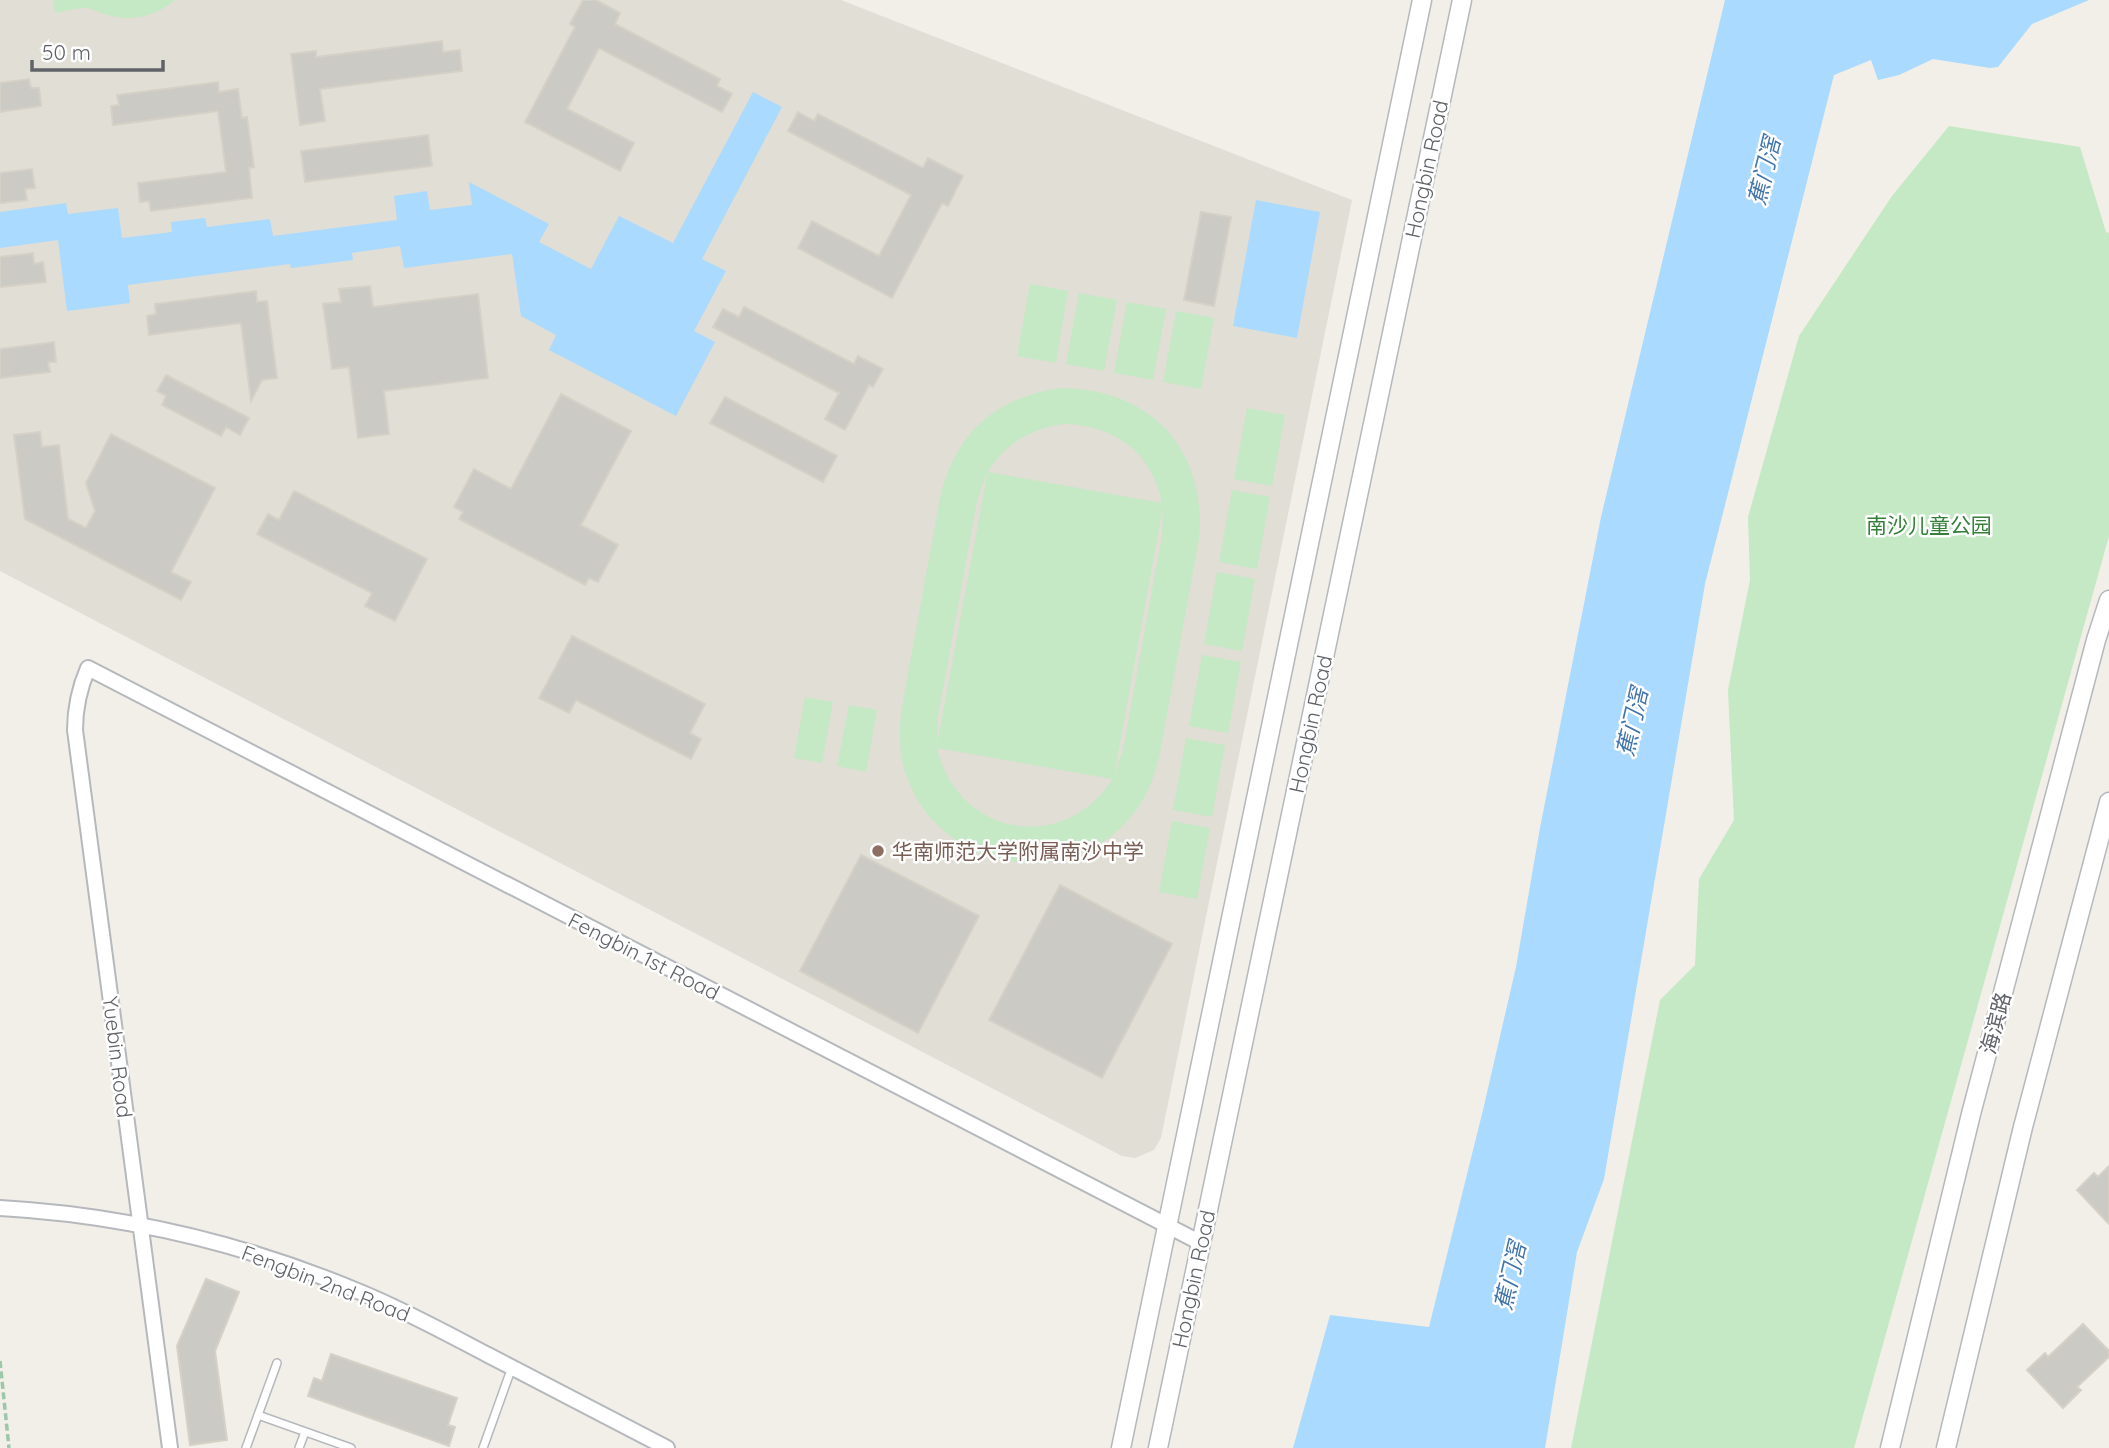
<svg xmlns="http://www.w3.org/2000/svg" width="2109" height="1448" viewBox="0 0 2109 1448" font-family="Quicksand,'Noto Sans SC',sans-serif">
  <style>
    .education { fill: #e1ded6 }
    .green { fill: #c5e8c5; fill-rule: evenodd }
    .water { fill: #aadaff }
    .building { fill: #cccac5; stroke: #d6d1c6; stroke-width: 2 }
    .lines { fill: none; stroke-linecap: round; stroke-linejoin: round }
    .service-casing { stroke: #b5b8bc; stroke-width: 10 }
    .minor-casing { stroke: #b5b8bc; stroke-width: 18 }
    .tertiary-casing { stroke: #b5b8bc; stroke-width: 21 }
    .path { stroke: #9cc7a9; stroke-width: 3.5; stroke-dasharray: 7 3.5; stroke-linecap: butt }
    .service { stroke: #fff; stroke-width: 7 }
    .minor { stroke: #fff; stroke-width: 14 }
    .tertiary { stroke: #fff; stroke-width: 18 }
    .education-dot { fill: #8d6e63; stroke: #fff; stroke-width: 2.5 }
    .labels { text-anchor: middle; dominant-baseline: central; stroke-width: 5; stroke-linejoin: round; paint-order: stroke }
    .street-label { font-size: 21px; fill: #5f6368; stroke: #fff }
    .park-label { font-size: 21px; fill: #348238; stroke: #fff }
    .education-label { font-size: 21px; fill: #785e54; stroke: #fff; text-anchor: start }
    .water-label { font-size: 23px; font-style: italic; fill: #4174aa; stroke: #fff }
  </style>
  <rect width="100%" height="100%" fill="#f1efe8"/>
  <path class="education" d="M0,0H841L1352,200L1161,1138L1154,1150L1135,1158L1122,1156L0,571Z"/>
  <path class="green" d="M53,0H175C156,16 132,22 108,15C101,14 94,9 87,8C77,8 65,11 55,13Z
    M1949,126L2080,147L2106,232L2109,233V536L1854,1448H1571L1660,1000L1695,965L1699,879L1734,820L1728,690L1750,580L1748,517L1799,336L1892,196Z
    M1030,284L1068,291L1056,363L1017,356Z
    M1079,293L1117,300L1104,371L1066,364Z
    M1127,302L1166,309L1153,380L1114,373Z
    M1176,311L1214,318L1201,389L1163,382Z
    M1061,388C1151,389 1207,449 1199,539L1159,758C1155,772 1151,785 1144,798C1088,895 943,880 906,775C899,755 899,733 901,712L941,493C958,430 998,397 1061,388ZM1063,424C1114,425 1152,452 1162,503L988,472C1005,443 1031,429 1063,424ZM986,475L987,476L937,744L938,717L977,501ZM1163,507L1162,535L1123,750L1114,776ZM937,748L1112,779V780C1063,855 957,836 937,748Z
    M1247,408L1285,415L1272,486L1234,479Z
    M1232,490L1270,497L1257,569L1219,562Z
    M1217,572L1255,579L1242,651L1204,644Z
    M1202,655L1241,662L1228,733L1189,726Z
    M805,697L833,702L822,763L794,758Z
    M849,705L877,710L866,772L837,766Z
    M1186,738L1225,745L1212,817L1173,810Z
    M1172,821L1210,828L1197,899L1159,892Z"/>
  <path class="water" d="M1725,0H2089L2032,24L1998,67L1990,68L1933,59L1899,75L1878,80L1871,60L1834,75L1705,584L1604,1179L1577,1252L1545,1448H1293L1330,1315L1429,1327L1483,1110L1516,967L1540,828L1601,517Z
    M753,92L782,107L702,259L726,271L694,331L715,342L676,416L549,350L556,335L521,316L512,254L404,268L400,246L352,253L353,260L291,268L290,264L128,285L130,303L67,311L58,240L0,248V212L66,203L68,214L118,208L122,238L172,232L171,222L205,218L207,227L270,219L273,236L397,220L394,196L427,191L430,210L472,205L469,182L549,224L539,242L591,269L619,216L673,243Z
    M1256,200L1320,212L1297,338L1233,326Z"/>
  <path class="building" d="M583,0H596L620,13L615,24L720,79L717,86L732,94L722,112L599,48L567,109L634,143L620,171L525,122L575,27L570,24Z
    M442,41L443,52L460,50L462,71L320,89L325,121L300,125L291,54L316,51V57Z
    M29,79L31,88H39L41,106L0,112V83Z
    M218,82L219,92L238,89L242,118L247,117L254,167L249,168L252,198L151,211L149,201L140,202L138,183L226,172L218,111L113,125L111,106L119,105L117,95Z
    M798,112L814,121L818,114L923,168L928,158L963,176L948,206L942,203L892,298L798,248L812,221L879,256L911,195L788,131Z
    M428,135L432,166L305,182L301,151Z
    M32,169L35,188L25,189L27,200L0,203V173Z
    M1201,212L1231,217L1214,306L1184,300Z
    M33,253L34,264L43,262L46,282L0,287V257Z
    M370,286L373,307L478,294L488,378L384,391L389,434L358,438L349,367L332,369L323,304L341,302L339,289Z
    M256,291L257,302L267,301L277,378L262,380L251,401L241,323L149,335L147,316L156,314L155,304Z
    M744,307L854,364L858,356L883,369L873,387L869,385L845,430L825,419L839,393L713,327L723,309L739,317Z
    M54,342L56,362H48L50,372L0,378V349Z
    M166,375L249,418L240,435L226,427L221,436L162,405L166,396L157,391Z
    M561,394L631,431L581,525L618,545L598,582L589,578L585,585L459,519L463,512L454,507L474,469L511,489Z
    M725,397L837,456L823,482L710,423Z
    M40,432L42,447L59,445L68,519L86,528L95,511L86,483L111,434L215,488L171,572L191,582L181,600L25,519L14,435Z
    M294,491L427,559L395,621L365,606L372,593L257,534L268,514L279,520Z
    M572,636L705,704L690,733L701,739L691,759L576,700L569,713L539,698Z
    M861,855L979,916L918,1033L800,971Z
    M1060,885L1172,944L1102,1078L989,1020Z
    M2109,1166V1224L2077,1190L2094,1173L2098,1177Z
    M206,1279L239,1292L215,1351L227,1440L190,1445L177,1346Z
    M2083,1324L2109,1351V1357L2077,1387L2081,1390L2063,1408L2027,1370L2045,1353L2048,1357Z
    M331,1354L457,1398L448,1425L455,1427L449,1446L308,1396L314,1378L322,1381Z"/>
  <g class="lines">
    <defs>
      <path id="service" d="M258,1415L351,1448
        M246,1448L277,1363
        M299,1448L305,1432
        M483,1448L512,1367"/>
      <path id="minor" d="M0,1208C124,1215 246,1244 360,1292C404,1310 446,1333 488,1355C548,1386 608,1417 667,1448
        M170,1448L75,730C75,707 79,689 88,668L1201,1243"/>
      <path id="tertiary" d="M1121,1448L1422,0
        M1158,1448L1462,0
        M1890,1448L1971,1114L2096,640L2109,600
        M1946,1448L2023,1127L2109,802"/>
    </defs>
    <use href="#service" class="service-casing"/>
    <use href="#minor" class="minor-casing"/>
    <use href="#tertiary" class="tertiary-casing"/>
    <path class="path" d="M0,1361L9,1448"/>
    <use href="#service" class="service"/>
    <use href="#minor" class="minor"/>
    <use href="#tertiary" class="tertiary"/>
  </g>
  <circle class="education-dot" cx="878" cy="851" r="7"/>
  <g class="labels">
    <g class="street-label">
      <text transform="translate(1426 169) rotate(-78)">Hongbin Road</text>
      <text transform="translate(1310 724) rotate(-78)">Hongbin Road</text>
      <text transform="translate(644 956) rotate(27)">Fengbin 1st Road</text>
      <text transform="translate(1995 1023) rotate(-75)">海滨路</text>
      <text transform="translate(118 1057) rotate(83)">Yuebin Road</text>
      <text transform="translate(1193 1279) rotate(-78)">Hongbin Road</text>
      <text transform="translate(326 1283) rotate(21)">Fengbin 2nd Road</text>
    </g>
    <g class="park-label">
      <text x="1929" y="525">南沙儿童公园</text>
    </g>
    <g class="education-label">
      <text x="892" y="851">华南师范大学附属南沙中学</text>
    </g>
    <g class="water-label">
      <text transform="translate(1764 171) rotate(-76)">蕉门滘</text>
      <text transform="translate(1632 722) rotate(-77)">蕉门滘</text>
      <text transform="translate(1510 1276) rotate(-77)">蕉门滘</text>
    </g>
  </g>
  <path d="M32 60v10h131v-10" fill="none" stroke="#5f6368" stroke-width="3.5"/>
  <text x="42" y="60" font-size="21" fill="#5f6368" stroke="#ffffff" stroke-width="5" paint-order="stroke">50 m</text>
</svg>
